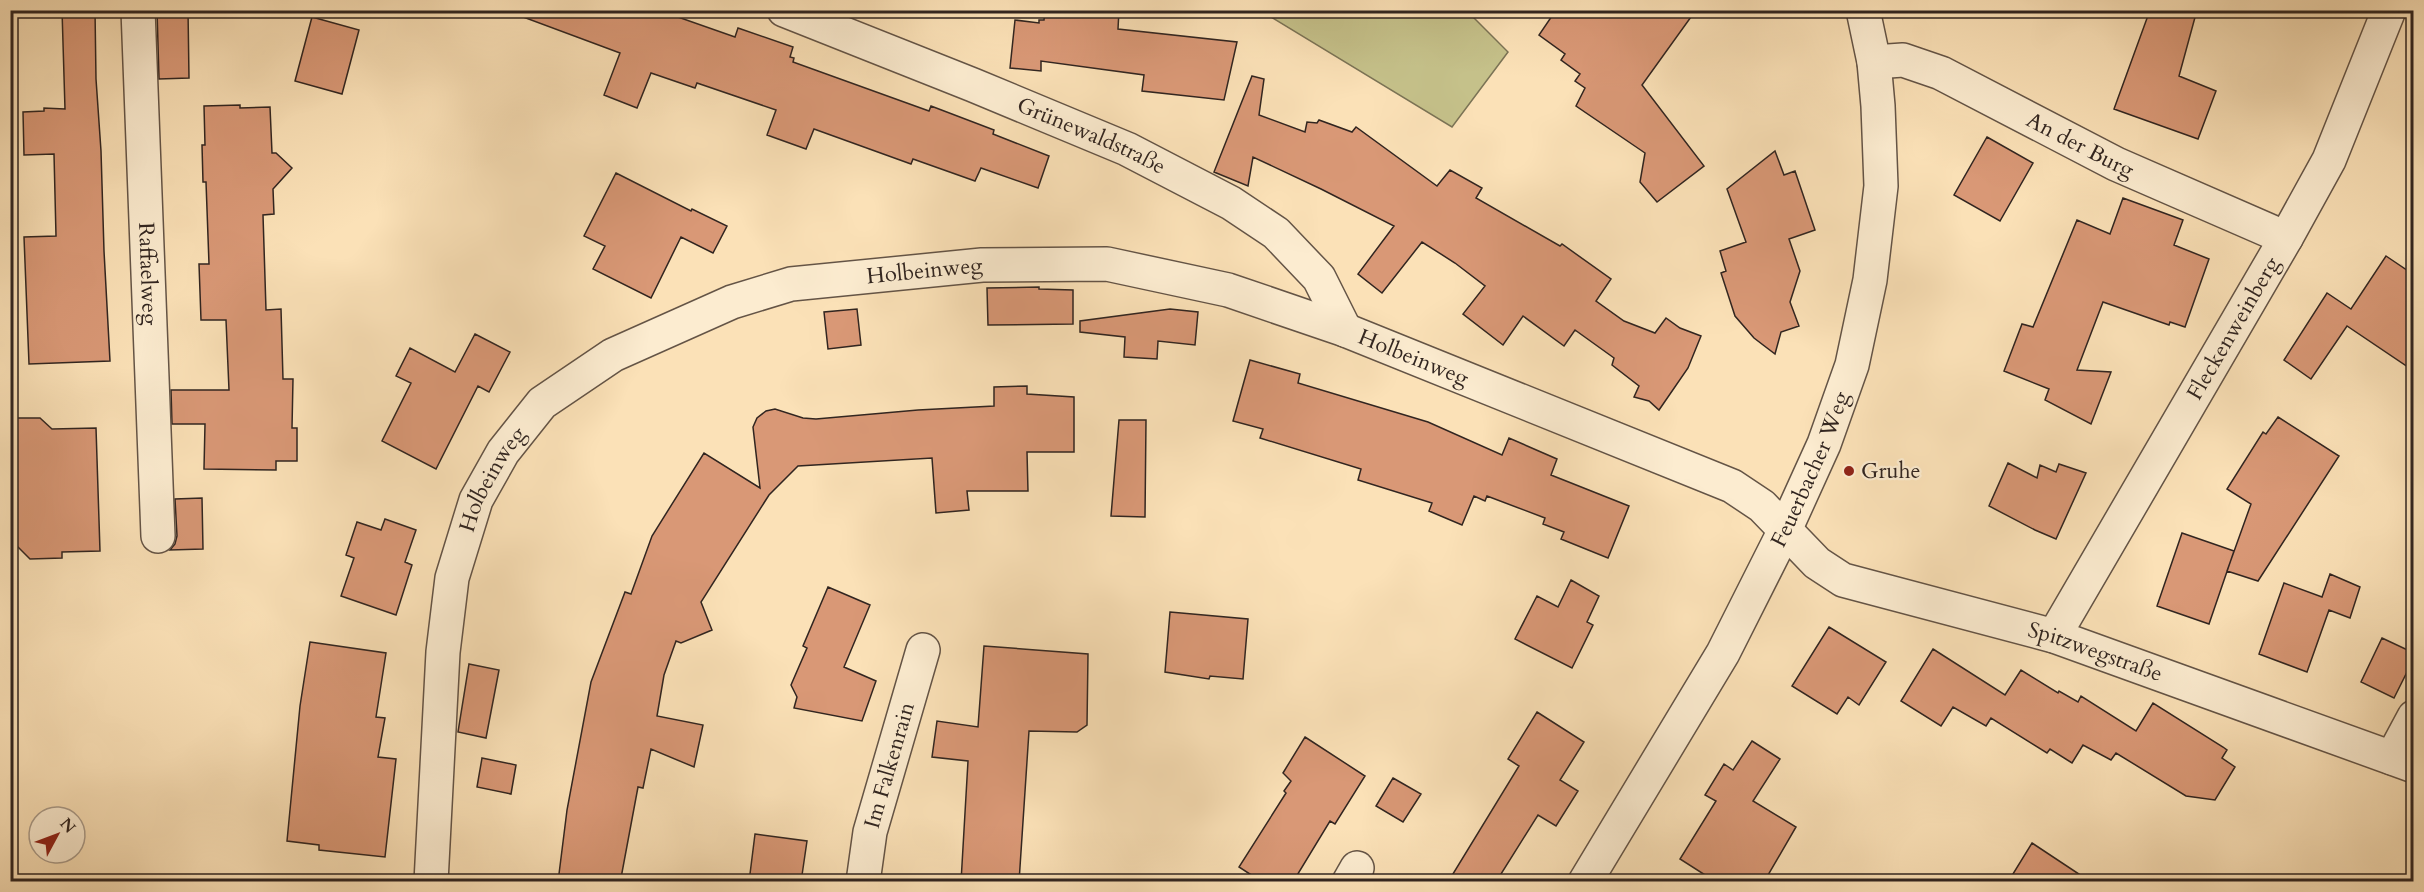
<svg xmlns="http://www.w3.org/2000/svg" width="2424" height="892" viewBox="0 0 2424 892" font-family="Cardo,serif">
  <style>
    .garden { fill: #c5c18a; stroke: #7b7355; stroke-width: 1.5 }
    .building { fill: #d99876; stroke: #312520; stroke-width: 1.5 }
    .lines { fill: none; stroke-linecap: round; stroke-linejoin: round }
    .minor-casing { stroke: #645446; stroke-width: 36 }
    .minor { stroke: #fcecd0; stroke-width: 33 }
    .poi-dot { fill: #8f2418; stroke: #fcecd0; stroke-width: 2 }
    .labels { text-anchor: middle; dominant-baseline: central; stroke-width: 4.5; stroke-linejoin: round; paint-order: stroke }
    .street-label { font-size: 22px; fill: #312520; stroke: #fcecd0 }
    .poi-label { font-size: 22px; fill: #312520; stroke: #fcecd0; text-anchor: start }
  </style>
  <rect width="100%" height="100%" fill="#fbe1b7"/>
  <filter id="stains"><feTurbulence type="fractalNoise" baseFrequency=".00333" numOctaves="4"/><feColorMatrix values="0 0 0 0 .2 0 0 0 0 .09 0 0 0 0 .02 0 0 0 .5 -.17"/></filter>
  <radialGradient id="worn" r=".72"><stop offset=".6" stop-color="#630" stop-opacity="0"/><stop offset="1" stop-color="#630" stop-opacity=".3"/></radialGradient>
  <path class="garden" d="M1261,11H1467L1508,52L1452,127Z"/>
  <path class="building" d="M62,10H95L96,79L101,151L104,251L110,361L29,364L24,237L56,236L54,154L24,155L23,112L44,111V108L65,109Z
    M157,10H188L189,78L159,79Z
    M515,10H658L735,37L738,28L793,47L790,57L794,58L793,62L929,111L931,106L994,130L993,134L1049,156L1038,188L981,168L975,181L913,159L911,164L814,129L806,149L767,135L776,110L697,83L695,88L651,73L637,108L604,95L620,53L515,14Z
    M1045,10H1119L1118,29L1237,42L1224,100L1142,91L1144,75L1041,61V71L1010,68L1015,20L1039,23V20H1044Z
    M1556,10H1696L1642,85L1704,166L1657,202L1640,182L1645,153L1576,106L1585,88L1575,81L1580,74L1561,60L1565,54L1539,35Z
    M2150,10H2197L2179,76L2216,91L2198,139L2114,109Z
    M312,17L359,30L342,94L295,81Z
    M1252,76L1264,79L1259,115L1305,132L1307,122L1317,123L1319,120L1352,132L1356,127L1437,186L1450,170L1482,188L1476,198L1560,246L1562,244L1611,279L1596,301L1624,321L1655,333L1666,318L1680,328L1701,336L1688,368L1659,410L1649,401L1634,397L1639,386L1612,365L1614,358L1575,330L1564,346L1523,316L1503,345L1463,314L1485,286L1455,263L1422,242L1382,293L1358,274L1394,226L1321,189L1253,157L1248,186L1214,172Z
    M240,105V108L270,107L272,153H276L292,168L273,189L274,214L263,215L266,310L281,309L283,379H293L292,428H297V461H276V470L204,469L205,424H172L171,390H229L226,320H201L199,264H209L206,182H203L202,145H205L204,106Z
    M1987,137L2033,163L2000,221L1954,195Z
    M1775,151L1784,175L1795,171L1815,230L1789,239L1800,271L1790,302L1799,326L1781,332L1775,354L1754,338L1735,316L1721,273L1726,271L1720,251L1746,242L1727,189Z
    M616,173L691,211L692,209L727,226L713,253L681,237L651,298L593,269L605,246L584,236Z
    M2123,198L2183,220L2174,245L2209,259L2185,327L2170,322L2169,325L2103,302L2077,370L2111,372L2091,424L2045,400L2049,389L2004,371L2022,324L2033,327L2077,220L2110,234Z
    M2386,256L2414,275V371L2347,326L2311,379L2284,360L2327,293L2351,309Z
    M1039,287V289L1073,290V324L988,325L987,288Z
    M857,309L861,345L828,349L824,312Z
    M1170,309L1198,312L1195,345L1158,341L1157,359L1124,357L1125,337L1080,332V321Z
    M475,334L510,352L489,392L478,386L436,469L382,441L411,383L396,376L410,348L455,372Z
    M1250,360L1300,374L1298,383L1428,422L1502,455L1509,438L1557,459L1551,475L1629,506L1608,558L1561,539L1564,532L1543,524L1545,518L1487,496L1485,501L1474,496L1462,525L1429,511L1432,503L1358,480L1361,469L1260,438L1263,429L1233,421Z
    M1027,386V394L1074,397V452H1027L1028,491H967L969,510L936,513L932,458L798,466L769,495L701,602L712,630L681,643L676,641L664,675L657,716L703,725L694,767L651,749L643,788L638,787L621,878L613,876L612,882H558L567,810L591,682L625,592L631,594L652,536L704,453L760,488L753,427L757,418L766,411L775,409L803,418L816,419L918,410L994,406V387Z
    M2278,417L2339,456L2258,581L2227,571L2251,504L2227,489L2263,432L2266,434Z
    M10,418H40L52,429L96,428L100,551L62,552V558L30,559L10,539Z
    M1119,420H1146L1145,517L1111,516Z
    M2008,463L2037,478L2040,465L2056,472L2059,464L2086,473L2056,539L2035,530L1989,506Z
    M202,498L203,549L170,550L175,544L177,536L175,499Z
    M385,519L416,530L405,562L412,565L396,615L341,596L354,558L346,555L357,522L381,530Z
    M2182,533L2234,551L2209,624L2157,606Z
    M2330,574L2360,587L2350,618L2329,610L2307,672L2259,654L2284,583L2322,597Z
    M1571,580L1599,596L1587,622L1593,625L1572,668L1515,639L1537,596L1558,607Z
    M828,587L870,605L844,667L876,681L862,721L794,708L797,697L791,685L807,648L803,646Z
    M1170,612L1248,619L1243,679L1210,676L1209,679L1165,672Z
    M1829,627L1886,662L1859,705L1848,697L1837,714L1792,686Z
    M2382,638L2414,653V658L2394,698L2361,682Z
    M310,642L386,653L376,717L385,718L378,757L396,759L385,857L319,850V845L287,841L300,706Z
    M984,646L1088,654L1087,725L1077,732L1029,731L1019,882H961L968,761L932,757L937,721L978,727Z
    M1933,649L2005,695L2021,670L2058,693L2059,691L2078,702L2081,696L2136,731L2153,703L2223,747L2227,750L2222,758L2235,767L2215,800L2186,796L2116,753L2111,760L2083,745L2072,763L2050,749L2047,753L1991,718L1986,726L1953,707L1941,726L1901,701Z
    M469,664L499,670L486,738L458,732Z
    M1537,712L1584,742L1560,780L1578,791L1556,826L1538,815L1496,882H1448L1519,766L1508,759Z
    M1305,737L1365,776L1335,824L1330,821L1293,882H1262L1239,867L1286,793L1284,791L1291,781L1283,773Z
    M1752,741L1780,759L1753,801L1796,827L1764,882H1716L1680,859L1716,801L1705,795L1724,764L1733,770Z
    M482,758L516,765L511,794L477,787Z
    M1393,778L1421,794L1403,822L1376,806Z
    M755,834L807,841L801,882H749Z
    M2032,843L2091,882H2008Z"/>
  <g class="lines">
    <defs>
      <g id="minor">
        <path id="s1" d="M138,10L158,536"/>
        <path id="s2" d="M784,10L973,85L1127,149L1231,203L1276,233L1319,278L1345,330"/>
        <path id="s3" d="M1874,62L1903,60L1941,73L2116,164L2286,238"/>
        <path id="s4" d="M2054,636L2286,238L2329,160L2389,10"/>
        <path d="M2392,758L2414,717"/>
        <path id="s5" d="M431,882L443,652L452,578L476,500L503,452L542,403L613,355L732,302L791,284L982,265L1107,264L1228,290L1345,330L1732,486L1762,506L1817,563L1843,580L2054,636L2414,766"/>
        <path id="s6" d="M863,882L870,832L923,650"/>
        <path d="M1349,882L1357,868"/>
        <path id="s7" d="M1585,882L1723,653L1785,530L1824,444L1852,365L1870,280L1881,186L1878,106L1874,62L1863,10"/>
      </g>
    </defs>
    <use href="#minor" class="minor-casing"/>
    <use href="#minor" class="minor"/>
  </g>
  <circle class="poi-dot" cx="1849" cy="471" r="6"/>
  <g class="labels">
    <g class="street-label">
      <text stroke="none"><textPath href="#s2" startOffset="332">Grünewaldstraße</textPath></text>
      <text stroke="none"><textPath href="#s3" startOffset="226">An der Burg</textPath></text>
      <text stroke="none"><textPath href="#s5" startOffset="916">Holbeinweg</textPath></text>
      <text stroke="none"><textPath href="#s1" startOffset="264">Raffaelweg</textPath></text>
      <text stroke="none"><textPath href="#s4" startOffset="356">Fleckenweinberg</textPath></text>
      <text stroke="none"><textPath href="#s5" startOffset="1420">Holbeinweg</textPath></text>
      <text stroke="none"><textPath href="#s7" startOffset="471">Feuerbacher Weg</textPath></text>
      <text stroke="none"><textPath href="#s5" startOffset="412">Holbeinweg</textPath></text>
      <text stroke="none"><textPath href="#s5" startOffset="2172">Spitzwegstraße</textPath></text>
      <text stroke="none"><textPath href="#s6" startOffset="120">Im Falkenrain</textPath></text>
    </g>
    <g class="poi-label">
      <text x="1861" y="471">Gruhe</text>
    </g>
  </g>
  <rect width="2424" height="892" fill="none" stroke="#fbe1b7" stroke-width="36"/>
  <rect x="12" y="12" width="2400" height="868" fill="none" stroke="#312520" stroke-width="3"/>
  <rect x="18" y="18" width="2388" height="856" fill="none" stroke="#312520" stroke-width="1.5"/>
  <g transform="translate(57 835) rotate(49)"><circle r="28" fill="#fcecd0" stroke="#ab9c8a" stroke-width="1.5"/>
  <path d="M0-4.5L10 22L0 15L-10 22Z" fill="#8f2418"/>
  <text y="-9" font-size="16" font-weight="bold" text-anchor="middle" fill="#312520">N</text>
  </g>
  <rect width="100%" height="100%" filter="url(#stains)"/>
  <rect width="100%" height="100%" fill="url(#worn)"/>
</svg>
